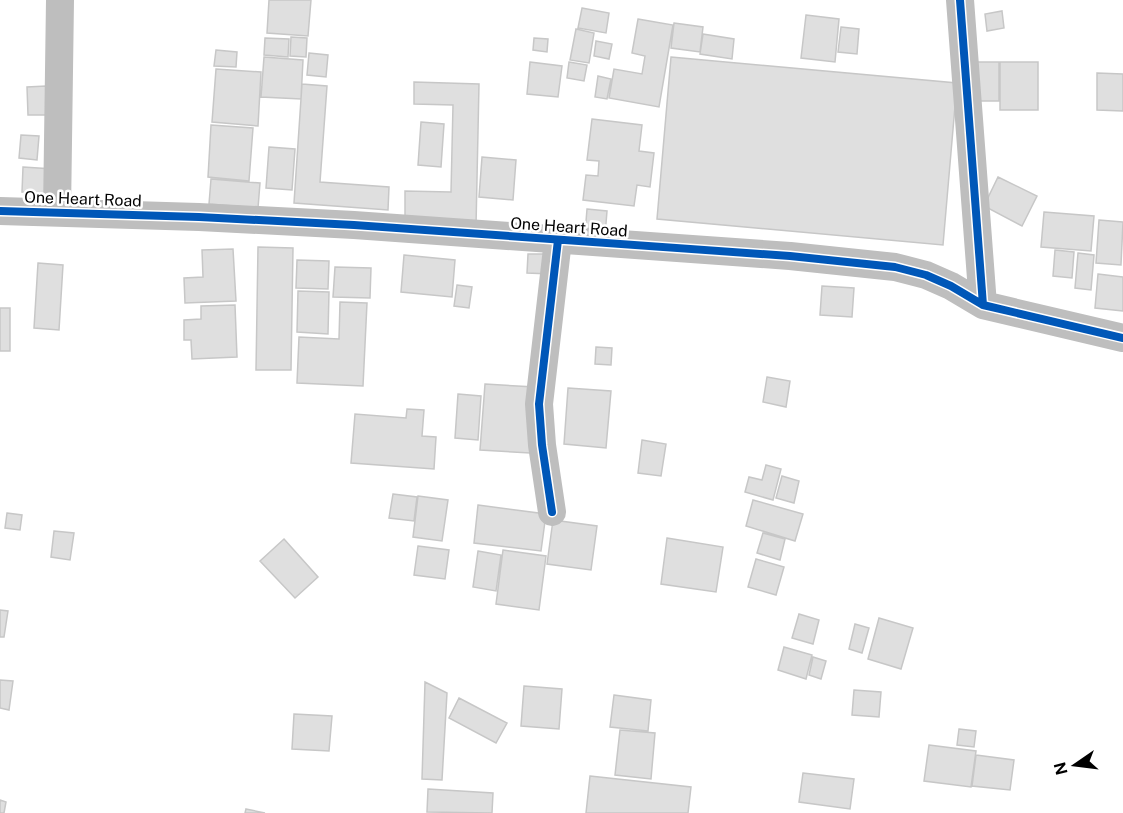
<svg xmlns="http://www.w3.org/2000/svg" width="1123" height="813" viewBox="0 0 1123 813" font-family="'Public Sans',sans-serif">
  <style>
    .building { fill: #dfdfdf; stroke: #c7c7c7; stroke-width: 1.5 }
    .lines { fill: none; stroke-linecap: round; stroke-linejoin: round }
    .minor { stroke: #bebebe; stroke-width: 28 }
    .cycleway-casing { stroke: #fff; stroke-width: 11 }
    .cycleway { stroke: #0057b8; stroke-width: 8 }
    .labels { text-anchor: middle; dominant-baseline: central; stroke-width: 5; stroke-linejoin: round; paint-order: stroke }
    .street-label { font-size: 16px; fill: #000; stroke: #fff }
  </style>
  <rect width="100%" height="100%" fill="#fff"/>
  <path class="building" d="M269,0H311L308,36L267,33Z
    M582,8L609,13L606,33L578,28Z
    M1002,11L1004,28L987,31L985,14Z
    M806,15L839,19L835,62L801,58Z
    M638,19L673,25L659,107L609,98L614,69L642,74L645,56L632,53Z
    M674,23L703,27L700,52L671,48Z
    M841,27L859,29L857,54L838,52Z
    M576,29L594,33L589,63L570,60Z
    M703,34L734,39L732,59L700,54Z
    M291,37L307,38L306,57L290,56Z
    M265,38L289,39L288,57L264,55Z
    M534,38L548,39L547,52L533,50Z
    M596,41L612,44L609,59L594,56Z
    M216,50L237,52L236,67L214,66Z
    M309,53L328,55L326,77L307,75Z
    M264,57L303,60L301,99L261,97Z
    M671,57L957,83L943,245L657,219Z
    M530,62L562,66L558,97L527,94Z
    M569,62L587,65L584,81L567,78Z
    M976,62H999V101H976Z
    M1000,62H1038V110H1000Z
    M216,69L261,72L258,126L212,122Z
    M1097,73L1123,74V111L1097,110Z
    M598,76L611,79L607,99L595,97Z
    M414,82L479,84L476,226L405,224V191L451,192L453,105L414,104Z
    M302,84L327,86L320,182L389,187L388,210L294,203Z
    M46,86L47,115H28L27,87Z
    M592,119L642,125L639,151L654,153L650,187L637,185L634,206L583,200L586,175L598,176L599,161L587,160Z
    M421,122L444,124L441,167L418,165Z
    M211,125L253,128L249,181L208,177Z
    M21,135L39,136L37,160L19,158Z
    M269,147L295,149L292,190L266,188Z
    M482,157L516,160L513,200L479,197Z
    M23,167L53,169L52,194L22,192Z
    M998,177L1037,196L1022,226L984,206Z
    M211,179L260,183L258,208L209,204Z
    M587,209L607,211L605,236L585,234Z
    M1044,212L1094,216L1091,251L1041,247Z
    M1099,220L1123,222L1121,265L1096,263Z
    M258,247L293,248L291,370H256Z
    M233,249L236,301L185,303L184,278L203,277L202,250Z
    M1055,250L1074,252L1072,278L1053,276Z
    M1078,253L1094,255L1091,290L1075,288Z
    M528,254H550V274L527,273Z
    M404,255L455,260L452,297L401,292Z
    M297,260L329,261L328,289L296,288Z
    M38,263L63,265L59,330L34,328Z
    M335,267L371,268L370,298L333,297Z
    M1098,274L1123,277V311L1095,308Z
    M457,285L472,287L469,308L454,306Z
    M822,286L854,288L852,317L820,315Z
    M298,291L329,292L328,334L297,332Z
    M340,302L367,303L363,386L297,383L299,337L339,339Z
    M235,305L237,357L192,359L191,340H184V320L201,319V306Z
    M0,308H10V351H0Z
    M596,347L612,348L611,365L595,364Z
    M767,377L790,381L786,407L763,402Z
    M485,384L535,387L530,453L480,450Z
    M568,388L611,391L606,448L564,444Z
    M458,394L481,396L478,440L455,438Z
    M407,409L424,410L422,436L436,437L434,469L351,463L355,414L406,418Z
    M642,440L666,444L661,476L638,473Z
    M766,465L781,469L773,500L745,492L749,477L762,480Z
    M782,476L799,481L794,503L776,498Z
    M393,494L417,497L414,521L389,518Z
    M418,496L448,500L442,541L413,537Z
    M753,500L803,514L795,541L746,526Z
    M478,505L546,514L541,551L474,543Z
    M7,513L22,515L20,530L5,528Z
    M553,520L597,526L591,570L547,564Z
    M54,531L74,533L70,560L51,557Z
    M763,533L785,539L780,560L757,553Z
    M667,538L723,547L716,592L661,584Z
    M284,539L318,577L295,598L260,561Z
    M418,546L449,550L445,579L414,575Z
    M503,550L546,556L539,610L496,604Z
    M478,551L501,555L496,591L473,587Z
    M756,559L784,567L776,595L748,587Z
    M0,610L8,611L4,637H0Z
    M799,614L819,620L813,644L792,638Z
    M879,618L913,628L901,669L868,659Z
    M855,624L869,628L862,653L849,649Z
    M784,647L812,655L806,679L778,670Z
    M813,657L826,661L821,679L809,675Z
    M0,680L13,681L9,710L0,708Z
    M425,682L447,693L442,780L422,779Z
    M524,686L562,689L559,729L521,726Z
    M854,690L881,692L879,717L852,715Z
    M614,695L651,700L648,731L610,727Z
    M459,698L507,723L496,743L449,718Z
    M294,714L332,716L329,751L292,749Z
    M959,729L976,731L974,747L957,745Z
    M620,730L655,733L651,779L615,775Z
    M929,745L976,751L971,787L924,781Z
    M976,755L1014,760L1010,790L972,786Z
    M803,773L854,779L850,809L799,802Z
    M590,776L691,787L688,813H586Z
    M428,789L493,793L492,813L427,812Z
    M0,800L6,802L4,813H0Z
    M246,809L265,813H245Z"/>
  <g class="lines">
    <path class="minor" d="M960,0L983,305
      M0,211L199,217L354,225L790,256L895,267L926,275L951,286L983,305L1123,338
      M57,212L60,0
      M552,512L542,445L539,404L558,240"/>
    <defs>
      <path id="cycleway" d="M960,0L983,305
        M0,211L199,217L354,225L790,256L895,267L926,275L951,286L983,305L1123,338
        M552,512L542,445L539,404L558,240"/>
    </defs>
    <use href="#cycleway" class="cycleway-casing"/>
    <use href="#cycleway" class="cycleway"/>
  </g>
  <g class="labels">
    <g class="street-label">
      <text transform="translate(83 199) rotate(2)">One Heart Road</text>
      <text transform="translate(569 227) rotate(4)">One Heart Road</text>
    </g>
  </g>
  <g transform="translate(1075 765) rotate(256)" stroke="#ffffff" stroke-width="4.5" paint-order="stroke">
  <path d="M0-4.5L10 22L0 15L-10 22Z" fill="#000000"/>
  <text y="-9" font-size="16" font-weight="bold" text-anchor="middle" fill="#000000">N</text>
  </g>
</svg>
